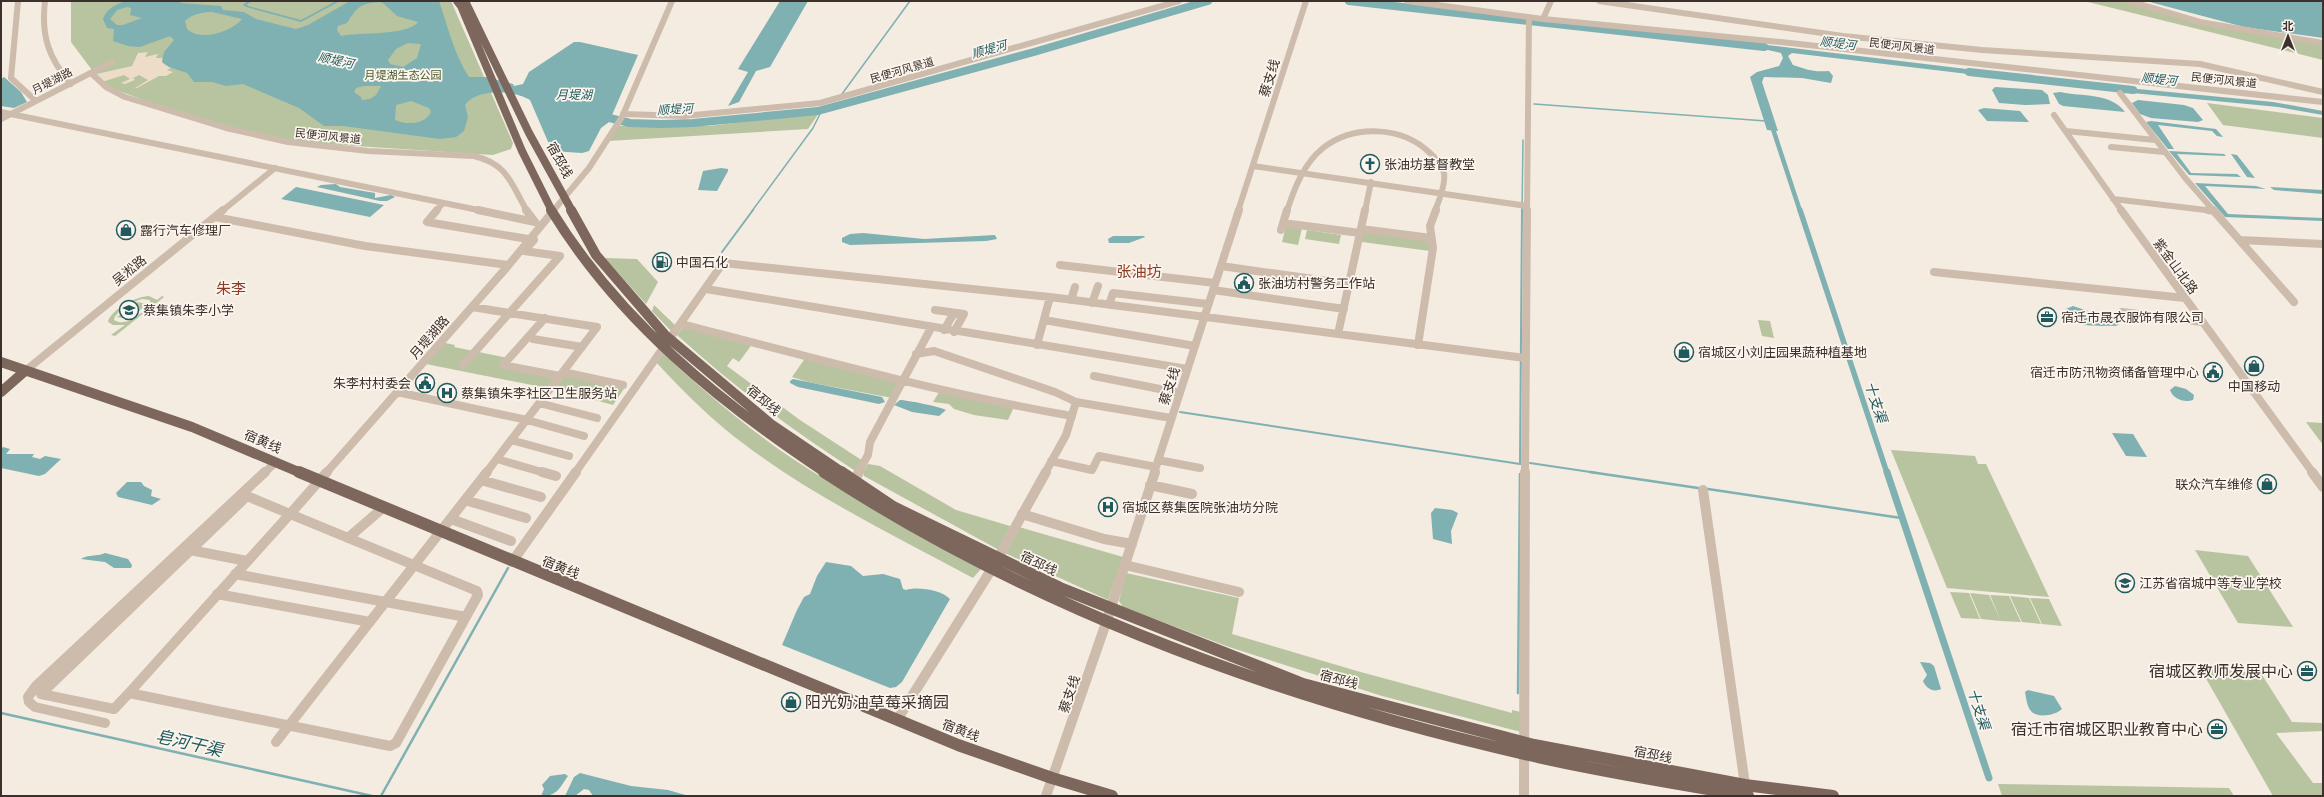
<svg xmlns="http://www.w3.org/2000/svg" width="2324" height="797" viewBox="0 0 2324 797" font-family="Cabin,'Noto Sans SC',sans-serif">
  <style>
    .green { fill: #b8c4a0; fill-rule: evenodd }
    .plaza { fill: #ecdcc8 }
    .water { fill: #7fb0b2; fill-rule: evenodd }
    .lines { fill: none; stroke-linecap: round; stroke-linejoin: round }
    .stream-far2 { stroke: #7fb0b2; stroke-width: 1.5 }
    .stream-far1 { stroke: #7fb0b2; stroke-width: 2 }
    .stream { stroke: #7fb0b2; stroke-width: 2.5 }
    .canal-far2 { stroke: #7fb0b2; stroke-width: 4.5 }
    .canal-far1 { stroke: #7fb0b2; stroke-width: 5.5 }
    .canal { stroke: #7fb0b2; stroke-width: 7 }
    .river { stroke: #7fb0b2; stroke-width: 8 }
    .minor-far2 { stroke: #cdbbac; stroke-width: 6 }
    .minor-far1 { stroke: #cdbbac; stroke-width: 8 }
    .minor { stroke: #cdbbac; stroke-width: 10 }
    .major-far2 { stroke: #7d675c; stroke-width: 8 }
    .major-far1 { stroke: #7d675c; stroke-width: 10 }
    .major { stroke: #7d675c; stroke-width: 12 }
    .labels { text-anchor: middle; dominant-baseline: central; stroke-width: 3.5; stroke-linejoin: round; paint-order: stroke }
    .far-street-label { font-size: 11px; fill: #3b302b; stroke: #fbf5ee }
    .far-park-label { font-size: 11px; fill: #4a5a2e; stroke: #fbf5ee }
    .far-water-label { font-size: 12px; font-style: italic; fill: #1f5a5e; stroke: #fbf5ee }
    .street-label { font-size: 13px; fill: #3b302b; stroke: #fbf5ee }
    .poi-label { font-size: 13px; fill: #3b302b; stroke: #fbf5ee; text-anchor: start }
    .water-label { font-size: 14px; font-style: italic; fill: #1f5a5e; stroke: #fbf5ee }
    .quarter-label { font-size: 15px; fill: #8c3b22; stroke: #fbf5ee }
    .near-poi-label { font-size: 16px; fill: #3b302b; stroke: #fbf5ee; text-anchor: end }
    .near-water-label { font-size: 17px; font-style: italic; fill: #1f5a5e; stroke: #fbf5ee }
  </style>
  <rect width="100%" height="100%" fill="#f4ebe1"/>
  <path class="green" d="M71,1H451L513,143L511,149L493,155L310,143L262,135L218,123L146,101L106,86L92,70L71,42Z
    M2084,1H2126L2154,10L2323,45V60Z
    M2207,103L2323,118V138L2223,125Z
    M819,113L808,129L608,141L619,126H709Z
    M1286,226L1302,228L1298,245L1282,242Z
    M1307,230L1341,235L1339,244L1305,239Z
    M1363,231L1428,239L1430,251L1362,242Z
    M605,258L637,259L658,282L646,304Z
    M149,296L157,300L162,296L164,297L115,336L111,335L125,325H113L108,322C110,310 137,296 149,296ZM142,299L150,300V305C142,313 126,328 114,320C115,311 134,301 142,299Z
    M137,302L148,304L128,319L117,317Z
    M654,305L675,325L672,332L652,311Z
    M1758,320L1770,321L1774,338L1762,336Z
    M684,326L753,343L739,362L733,358L727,366L800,420L863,461L857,472C793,431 733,386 677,335Z
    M445,343L455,345L454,347L508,358L502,366L556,376L547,388L426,364Z
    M663,353C703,391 745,426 790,457C851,498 917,532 981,569L973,578C889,533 800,490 726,430C701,409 678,386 656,362Z
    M806,357L900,382L892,398L808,382L792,377Z
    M565,375L625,387L613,405L555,389Z
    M939,392L1014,407L1008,420L974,415L954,409L949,404L933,402Z
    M2306,422L2323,423V445Z
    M1891,450L1975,456L1978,464H1986L2049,597L1947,588Z
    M868,464L880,466L956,510L1010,526L999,550L864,476L863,472Z
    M1019,527L1123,557L1108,600L1005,553Z
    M2195,550L2248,556L2293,627L2238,623Z
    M1126,573L1239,598L1232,634L1357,671L1512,713V710L1521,712V732L1382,696L1229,647L1123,607L1119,601Z
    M1950,592L1969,593L1980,619L1961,618Z
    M1970,593L1989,595L2001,621L1981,619Z
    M1990,595L2009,596L2021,622L2001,621Z
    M2010,596L2029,598L2041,624L2022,622Z
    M2030,598L2049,599L2062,626L2042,624Z
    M2200,668L2258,673L2262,675L2292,722L2323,723V731L2276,733L2313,783H2323V796H2273Z
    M1998,784L2229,788L2234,796H2002Z"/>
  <path class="plaza" d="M148,52L145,57L158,54L156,58H162L164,64L171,68L167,70L173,72L166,76H159L137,88H135L148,80L139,75L133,78L135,80L125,84L121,83L130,79L124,75L99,83L92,75L132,66L138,53Z"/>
  <path class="water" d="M126,1H180L181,3L221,6L223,10L244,12L256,19L296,29L308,25L350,1H439C448,27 454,54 469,77H486L513,84L514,86L523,84L529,72L574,42H580L638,55L609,122L601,128L589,151L582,153L552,151L530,100C514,90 477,88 465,105L468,117L464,131L456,137L440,139L343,126H324L299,108L243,84L226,86L212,82H194L187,73L169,67L162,62L164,52L174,40L170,36L140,47L128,46L113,41L114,29L107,28L103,19C106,9 116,4 126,1ZM379,2L383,3L397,16L418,22C407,36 359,32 341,36L337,30L338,26L347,23C357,8 358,4 379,2ZM127,7L131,8L130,15L142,18L123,25H117L110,19L117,10ZM212,12L242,19C231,32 201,42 187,29L185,21C192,14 203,12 212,12ZM408,43L421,44L417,58L403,67L390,64L388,60L396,49ZM364,86H381L376,95L370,99L362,100L361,97L354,92L356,88ZM411,101L429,108L431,112C425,125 406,125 395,120L396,105Z
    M247,1H253L247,4L248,6L301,20L336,1H340L301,22L246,7L243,5Z
    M780,1H808L770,67L756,71L739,102L728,106L748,72L738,69Z
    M2146,1H2323V38L2244,27Z
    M1750,43L1983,71L1985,76L1792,53L1788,56L1793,65C1809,70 1811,72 1829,71L1833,76L1831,83L1802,78L1764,77L1762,82L1778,131L1767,130L1750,77L1757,72L1779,66L1783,58L1781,53L1750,46Z
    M4,77L21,92L27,102L14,108L1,106V79Z
    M1995,87L2042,90L2048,95L2050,104L2025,105L1999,103L1992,90Z
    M2117,87L2273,102L2323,111V115L2278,107L2122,92Z
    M2060,92C2082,97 2110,92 2125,112L2063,106L2059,104L2053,93Z
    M2138,100L2184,105L2193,108L2203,120L2198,122L2151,118L2140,114L2132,103Z
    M1984,108L2020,111L2029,122L1987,121L1978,110Z
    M2151,121L2216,129L2223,137L2217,136L2212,131L2158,125L2174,149H2168L2146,122Z
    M2169,151L2224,154L2226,156L2177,154L2191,173L2237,174L2241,177L2189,175Z
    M2231,154L2237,155L2255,178L2247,177Z
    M721,168L728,169V171L717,191L698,190L703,171Z
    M2195,183L2256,186L2266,189L2205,186L2228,214L2323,218V221L2225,217Z
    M336,184L340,187L375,193V198L391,195L395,197L387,201H380L317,187L321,185Z
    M296,187L384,205L370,217L281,199Z
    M2270,187L2323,190V194L2274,190Z
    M863,233L924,239L995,235L997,239L986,241L850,245L842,242V238L850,234Z
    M1113,236H1144L1145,237L1129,243H1109L1108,239Z
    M2073,306L2091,312L2111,314L2119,324L2116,326C2098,325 2073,330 2066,309Z
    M793,379L882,397L885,402L879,404L798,387L790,383V381Z
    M2175,386L2186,389L2194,395L2193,400C2184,403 2173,399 2170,390Z
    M900,400C906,400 942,407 946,410L939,416L912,412L894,405Z
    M2112,433L2133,434L2147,457L2126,456Z
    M3,447L10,449L6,454H34L32,457L40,459L45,456L61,459L45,474L39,476L1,468V449Z
    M127,482H141L144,486L152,490L151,496L161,499L152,505L118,497L116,493Z
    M1435,508L1452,510L1458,513L1451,531L1452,544L1433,539L1431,513Z
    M105,553L128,559L132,565L131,568H114L105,562L81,559C88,554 96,557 105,553Z
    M826,562L851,566L863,576L883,574L900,579L903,589L906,590C917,586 942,590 950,599L902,682L896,687L890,688L782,645L797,610L804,597L810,594L817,576Z
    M1920,662L1930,663L1934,666L1941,689C1933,693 1926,688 1923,681L1927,675Z
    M2028,690L2054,696L2062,709C2056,715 2037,719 2031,711C2027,707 2026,697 2025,692Z
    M580,773L631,786L668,790L689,796H593L589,790L584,789L575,796H565L574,777Z
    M565,774L568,776C559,789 557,796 541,796L544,789L542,785L550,776Z"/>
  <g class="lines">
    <path class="stream-far2" d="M842,94L910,1
      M1534,104L1766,121
      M752,211L813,128L822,110
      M1522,211L1523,140"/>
    <path class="stream-far1" d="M722,252L753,210
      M1180,412L1520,464L1522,210
      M1530,463L1597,473"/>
    <path class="stream" d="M1590,472L1698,488
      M1708,489L1901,518
      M1518,693L1520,474
      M1,713L372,796
      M381,796L508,568"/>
    <path class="canal-far2" d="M1771,123L1800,211"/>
    <path class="canal-far1" d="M1800,210L1887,473"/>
    <path class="canal" d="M1887,472L1989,778"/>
    <path class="river" d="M1349,1L1764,47
      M1969,72L2133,90
      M597,115L630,123L661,124L693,123L818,111L1034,52L1208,1"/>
    <path class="minor-far2" d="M18,1L11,78L36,101
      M45,1C41,35 48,58 71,84
      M1407,1L1543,19L1781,42L2323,102
      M1599,1L1843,36L1982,50L2200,64L2323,92
      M2129,1L2200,22L2323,43
      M1543,19L1551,1
      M91,73L106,87L125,97L226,128L288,142L368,151L474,156C508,164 511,184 527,211
      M2120,93L2186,179L2214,211
      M1,112L483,211
      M623,114L684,116L820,103L1179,1
      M2054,115L2122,211
      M1,119L112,62
      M2066,131L2155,140
      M2111,147L2164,152
      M1253,166L1527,206
      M2113,199L2214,211
      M222,211L275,168
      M436,211L443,203
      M553,211L589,168L622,117L672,1
      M1238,211L1306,1
      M1287,211C1294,189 1304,163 1323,148C1354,124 1402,126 1430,153C1435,157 1442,166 1444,173C1446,184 1439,201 1435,211
      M1365,211L1371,182
      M1527,211L1529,17"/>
    <path class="minor-far1" d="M437,210L427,222L534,240L524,251L560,256L463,365
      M478,210L535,222
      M526,210L535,222
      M2121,210L2313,473
      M2208,210L2214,211
      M2213,210L2294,302
      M215,217L365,246L508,265
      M1283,223L1360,233
      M1361,229L1431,238
      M1281,230L1287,210
      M2240,240L2323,244
      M1060,265L1215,283
      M1221,266L1349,284
      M1934,272L2185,298
      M706,289L1187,369
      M1213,290L1344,309
      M1071,300L1075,287
      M1092,303L1098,286
      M1109,305L1113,293L1208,304
      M472,307L597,327L486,473
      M935,310L964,314L954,332
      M2122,312L2202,322
      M545,318L503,365L560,376
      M1044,320L1195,346
      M682,324C812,358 940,393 1072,416
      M944,330L954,313
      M1338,334L1365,210
      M533,339L582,347
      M1037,345L1050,297
      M1418,345L1433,248L1430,226L1436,210
      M916,354L934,351L1055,392L1076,402L1066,435L1045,473
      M25,371L223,210
      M563,372L623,385
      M1094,376L1180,393
      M397,392L527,420L584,436
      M1076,402L1171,418
      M539,403L597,418
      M511,440L569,456
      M497,459L545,473
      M1158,460L1200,468
      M1051,461L1092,470L1099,456L1156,467
      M264,473L276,462
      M326,473L507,267L554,210
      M575,473L723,263L1050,297L1525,358
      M858,473L868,455L870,442L931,328
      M1154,473L1239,210
      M1525,473L1527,210"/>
    <path class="minor" d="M542,472L556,476
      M2312,472L2323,487
      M481,480L541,497
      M854,481L859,472
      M1150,485L1192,494
      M1703,490L1745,785
      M465,500L526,518
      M290,514L327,472
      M1022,514L1104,539L1132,544
      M451,519L511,541
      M348,538L384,507
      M190,550L247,561
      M512,562L576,472
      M1125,565L1239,592
      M235,574L466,617
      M217,594L370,622
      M129,693L390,746L396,743L478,595L477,591L290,514
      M129,693L114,709L41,694L247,496L290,514
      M129,693L290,514
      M897,720L993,567L1046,472
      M105,723L35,707L29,702L28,697L36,686L265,472
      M276,742L487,472
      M1046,796L1107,620L1155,472
      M1524,796L1525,472"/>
    <path class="major-far2" d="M457,1L461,6L522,151L552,211
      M465,1L529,133L572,211"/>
    <path class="major-far1" d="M551,210C619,321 719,402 826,473
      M571,210L596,255L665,335L772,425L843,473
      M1,362L192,427L301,473
      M1,392L25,371"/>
    <path class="major" d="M299,472L958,745L1052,778L1112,796
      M824,472C1037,611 1282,699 1529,755C1601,772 1675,783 1748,796
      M841,472L893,507L1060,588L1303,684L1534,745L1745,785L1833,796"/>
  </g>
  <defs>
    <symbol id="church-ring" viewBox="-11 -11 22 22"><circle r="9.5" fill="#fbf5ee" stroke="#1f5a5e" stroke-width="1.5"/><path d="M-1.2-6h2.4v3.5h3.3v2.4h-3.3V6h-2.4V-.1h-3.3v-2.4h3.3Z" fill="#1f5a5e"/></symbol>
    <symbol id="shop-ring" viewBox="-11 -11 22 22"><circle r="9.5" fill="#fbf5ee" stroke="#1f5a5e" stroke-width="1.5"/><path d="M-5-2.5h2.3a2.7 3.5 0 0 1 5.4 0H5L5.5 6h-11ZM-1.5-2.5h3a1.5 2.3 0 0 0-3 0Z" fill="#1f5a5e"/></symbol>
    <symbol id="fuel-ring" viewBox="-11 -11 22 22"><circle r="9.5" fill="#fbf5ee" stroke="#1f5a5e" stroke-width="1.5"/><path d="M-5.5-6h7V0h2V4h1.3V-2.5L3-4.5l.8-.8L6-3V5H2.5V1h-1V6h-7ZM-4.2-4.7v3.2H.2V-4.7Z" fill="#1f5a5e"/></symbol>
    <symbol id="civic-ring" viewBox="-11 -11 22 22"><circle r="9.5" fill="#fbf5ee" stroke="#1f5a5e" stroke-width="1.5"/><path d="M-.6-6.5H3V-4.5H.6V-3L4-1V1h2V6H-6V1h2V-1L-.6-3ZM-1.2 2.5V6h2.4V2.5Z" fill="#1f5a5e"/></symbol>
    <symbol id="school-ring" viewBox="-11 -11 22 22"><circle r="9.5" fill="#fbf5ee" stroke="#1f5a5e" stroke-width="1.5"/><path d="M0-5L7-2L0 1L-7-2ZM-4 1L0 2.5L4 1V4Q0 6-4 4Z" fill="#1f5a5e"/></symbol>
    <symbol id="office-ring" viewBox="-11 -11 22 22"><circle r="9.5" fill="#fbf5ee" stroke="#1f5a5e" stroke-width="1.5"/><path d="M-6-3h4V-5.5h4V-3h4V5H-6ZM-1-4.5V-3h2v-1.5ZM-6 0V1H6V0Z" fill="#1f5a5e"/></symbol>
    <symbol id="hospital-ring" viewBox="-11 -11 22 22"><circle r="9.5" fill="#fbf5ee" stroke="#1f5a5e" stroke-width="1.5"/><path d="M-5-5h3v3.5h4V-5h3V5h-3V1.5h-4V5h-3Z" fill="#1f5a5e"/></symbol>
  </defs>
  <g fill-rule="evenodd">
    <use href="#church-ring" x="1359" y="153" width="22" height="22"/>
    <use href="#shop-ring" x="115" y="219" width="22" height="22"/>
    <use href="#fuel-ring" x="651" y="251" width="22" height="22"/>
    <use href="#civic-ring" x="1233" y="272" width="22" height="22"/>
    <use href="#school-ring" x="118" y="299" width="22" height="22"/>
    <use href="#office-ring" x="2036" y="306" width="22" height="22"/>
    <use href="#shop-ring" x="1673" y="341" width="22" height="22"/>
    <use href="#shop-ring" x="2243" y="355" width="22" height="22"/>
    <use href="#civic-ring" x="2202" y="361" width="22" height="22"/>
    <use href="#civic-ring" x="414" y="372" width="22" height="22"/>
    <use href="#hospital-ring" x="436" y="382" width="22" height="22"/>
    <use href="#shop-ring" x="2256" y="473" width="22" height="22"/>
    <use href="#hospital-ring" x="1097" y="496" width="22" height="22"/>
    <use href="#school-ring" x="2114" y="572" width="22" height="22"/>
    <use href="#office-ring" x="2296" y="660" width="22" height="22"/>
    <use href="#shop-ring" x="780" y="691" width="22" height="22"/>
    <use href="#office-ring" x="2206" y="718" width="22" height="22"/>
  </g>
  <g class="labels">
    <g class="far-street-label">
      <text transform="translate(1902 46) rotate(7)">民便河风景道</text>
      <text transform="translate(902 70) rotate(-16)">民便河风景道</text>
      <text transform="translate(2224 80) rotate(6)">民便河风景道</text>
      <text transform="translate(52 81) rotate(-27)">月堤湖路</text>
      <text transform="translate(328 136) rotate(6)">民便河风景道</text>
    </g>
    <g class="far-park-label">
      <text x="403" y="75">月堤湖生态公园</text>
    </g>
    <g class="far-water-label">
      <text transform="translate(1838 43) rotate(7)">顺堤河</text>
      <text transform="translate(989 49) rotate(-16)">顺堤河</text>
      <text transform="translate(336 60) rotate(12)">顺堤河</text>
      <text transform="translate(2159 79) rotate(6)">顺堤河</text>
      <text x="574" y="94">月堤湖</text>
      <text transform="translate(675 109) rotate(-3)">顺堤河</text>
    </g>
    <g class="street-label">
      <text transform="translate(1269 78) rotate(-73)">蔡支线</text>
      <text transform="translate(560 160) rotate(61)">宿邳线</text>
      <text transform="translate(2176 266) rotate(54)">紫金山北路</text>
      <text transform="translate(129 270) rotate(-39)">吴淞路</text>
      <text transform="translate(429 337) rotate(-49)">月堤湖路</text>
      <text transform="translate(1169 386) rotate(-72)">蔡支线</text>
      <text transform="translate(764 400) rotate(40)">宿邳线</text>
      <text transform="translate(263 441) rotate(23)">宿黄线</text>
      <text transform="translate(1039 563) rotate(26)">宿邳线</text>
      <text transform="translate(561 567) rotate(22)">宿黄线</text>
      <text transform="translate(1339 679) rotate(15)">宿邳线</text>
      <text transform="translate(1069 694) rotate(-71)">蔡支线</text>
      <text transform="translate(961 730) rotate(21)">宿黄线</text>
      <text transform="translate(1653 754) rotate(11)">宿邳线</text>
    </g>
    <g class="poi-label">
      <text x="1384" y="164">张油坊基督教堂</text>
      <text x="140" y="230">露行汽车修理厂</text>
      <text x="676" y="262">中国石化</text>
      <text x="1258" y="283">张油坊村警务工作站</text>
      <text x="143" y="310">蔡集镇朱李小学</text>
      <text x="2061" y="317">宿迁市晟衣服饰有限公司</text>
      <text x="1698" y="352">宿城区小刘庄园果蔬种植基地</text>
      <text x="2199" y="372" text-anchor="end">宿迁市防汛物资储备管理中心</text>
      <text x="411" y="383" text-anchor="end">朱李村村委会</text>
      <text x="2254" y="386" text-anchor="middle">中国移动</text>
      <text x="461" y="393">蔡集镇朱李社区卫生服务站</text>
      <text x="2253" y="484" text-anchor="end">联众汽车维修</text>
      <text x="1122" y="507">宿城区蔡集医院张油坊分院</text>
      <text x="2139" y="583">江苏省宿城中等专业学校</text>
    </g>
    <g class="water-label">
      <text transform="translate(1876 402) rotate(72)">十支渠</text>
      <text transform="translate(1979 709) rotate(72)">十支渠</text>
    </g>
    <g class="quarter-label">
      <text x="1139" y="272">张油坊</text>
      <text x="231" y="289">朱李</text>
    </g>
    <g class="near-poi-label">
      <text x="2293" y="671">宿城区教师发展中心</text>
      <text x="805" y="702" text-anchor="start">阳光奶油草莓采摘园</text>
      <text x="2203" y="729">宿迁市宿城区职业教育中心</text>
    </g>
    <g class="near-water-label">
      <text transform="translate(189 743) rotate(13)">皂河干渠</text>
    </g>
  </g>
  <rect width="2324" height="797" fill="none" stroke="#3b302b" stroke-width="4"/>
  <g transform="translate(2288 36)" stroke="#fbf5ee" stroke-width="3" paint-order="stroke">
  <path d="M0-3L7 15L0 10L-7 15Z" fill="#3b302b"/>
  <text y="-6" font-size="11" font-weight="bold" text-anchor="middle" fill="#3b302b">北</text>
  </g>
</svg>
